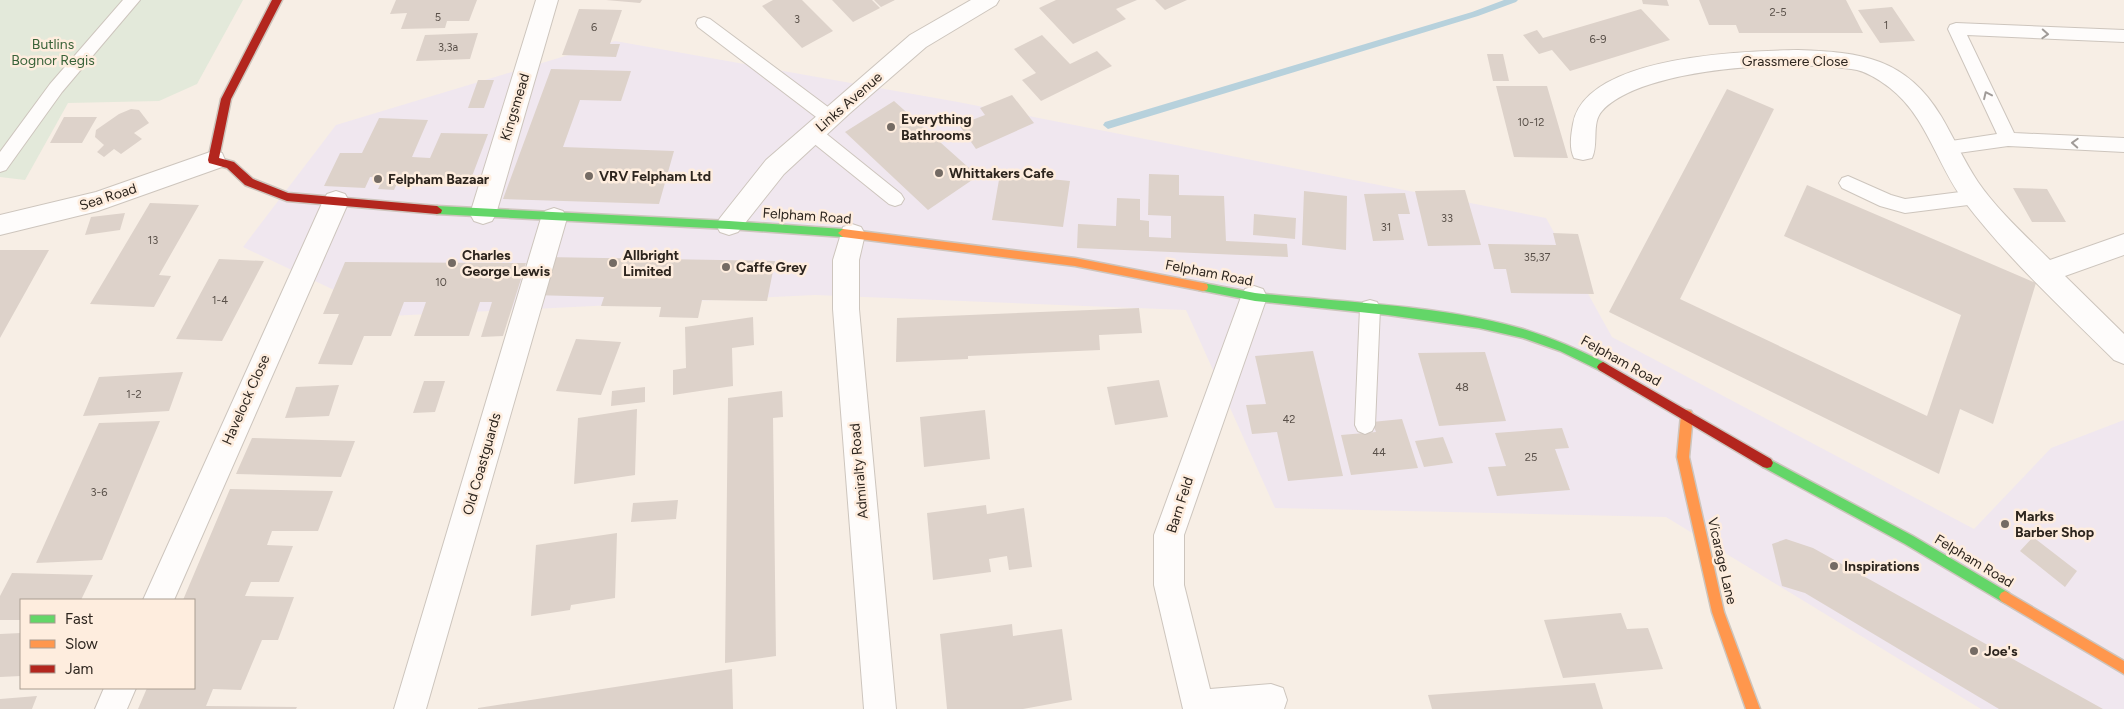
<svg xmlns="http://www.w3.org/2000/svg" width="2124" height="709" viewBox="0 0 2124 709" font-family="Figtree,sans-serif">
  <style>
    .commercial { fill: #f0e7ef }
    .green { fill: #e3e9da }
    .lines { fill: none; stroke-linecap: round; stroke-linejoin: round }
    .stream { fill: #b7d1dc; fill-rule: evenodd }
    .building { fill: #ddd2ca }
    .lane-casing { stroke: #cdc5bd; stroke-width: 2 }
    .street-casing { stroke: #cdc5bd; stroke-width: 2 }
    .fast-casing { stroke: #cdc5bd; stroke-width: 3 }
    .slow-casing { stroke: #cdc5bd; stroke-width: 3 }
    .jam-casing { stroke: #cdc5bd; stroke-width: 3 }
    .lane { fill: #fefcfb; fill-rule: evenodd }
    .street { fill: #fefcfb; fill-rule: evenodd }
    .fast { fill: #63d668; fill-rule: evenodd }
    .slow { fill: #ff974d; fill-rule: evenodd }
    .jam { fill: #b3261e; fill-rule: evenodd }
    .oneway { stroke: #a09b98 }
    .poi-dot { fill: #746b64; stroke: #feedde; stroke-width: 2 }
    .labels { text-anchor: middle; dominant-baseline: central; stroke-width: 5; stroke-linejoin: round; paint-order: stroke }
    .number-label { font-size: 11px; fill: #595049 }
    .park-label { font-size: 14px; fill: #396238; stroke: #feedde }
    .street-label { font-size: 14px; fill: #2d251e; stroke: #feedde }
    .poi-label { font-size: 14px; font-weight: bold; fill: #2d251e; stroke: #feedde; text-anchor: start }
  </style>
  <rect width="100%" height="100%" fill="#f7eee5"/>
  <path class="commercial" d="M615,41L958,102L1546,218L1612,337L1974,529L2051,448L2124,420V709H1981L1666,517L1275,508L1186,310L815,295L389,316L243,247L336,125Z"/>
  <path class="green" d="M0,0H243L197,84L159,101L68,103L25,180L0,177Z"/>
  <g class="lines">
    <path class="stream" d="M1504,0H1518L1516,2L1478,16L1108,129L1103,125L1105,122L1472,12Z"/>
  </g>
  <path class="building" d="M396,0H477L469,21H447L445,28L401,29L407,13L390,14Z
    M606,0H642L640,3Z
    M773,0H802L833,31L802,48L762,6Z
    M832,0H872L880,8L853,22Z
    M874,0H895L881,7Z
    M1056,0H1137L1116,9L1126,19L1073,44L1039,8Z
    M1155,0H1187L1165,10Z
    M1642,0H1667L1669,6L1643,4Z
    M1699,0H1846L1863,33H1739L1736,25H1709Z
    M1892,7L1915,41L1880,43L1858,10Z
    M579,9L622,10L610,44H620L616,57L562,55Z
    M1641,9L1670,40L1570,71L1552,50L1539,54L1523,35L1537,30L1543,38Z
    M478,33L470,59L416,61L425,35Z
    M1042,35L1070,64L1097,51L1112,66L1041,101L1022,80L1036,73L1014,49Z
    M1487,54H1503L1509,81H1493Z
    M551,69L631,71L621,101L580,100L563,147L674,151L659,204L503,199Z
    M478,80H494L484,108H468Z
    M1496,86H1547L1568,158L1514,157Z
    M1727,89L1774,109L1680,299L1927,416L1961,315L1784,236L1807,185L2036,283L1993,424L1960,409L1939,474L1609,312Z
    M1012,95L1034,123L976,149L959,125L985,115L980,108Z
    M894,101L978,176L928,210L845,132Z
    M131,109L139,110L149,123L134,133L142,139L121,154L114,149L104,157L97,152L104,145L95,137L96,130L119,114Z
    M64,117H97L82,143H50Z
    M379,118L428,120L412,157L430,158L441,133L488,134L471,179L400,177L394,190L378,189L384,177H370L365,188L324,186L340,153H362Z
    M1000,174L1070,181L1063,227L992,220Z
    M1149,174L1179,175V195L1224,196L1226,241L1287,244L1288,257L1077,248L1078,224L1116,226L1117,198L1140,199V220L1149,221V237L1171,238V216L1148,215Z
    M2013,188L2047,189L2066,222H2032Z
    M1465,190L1481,245L1428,246L1415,191Z
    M1304,191L1347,196L1346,250L1302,245Z
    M1405,193L1410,214H1398L1404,240L1373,241L1364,194Z
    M150,203L199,205L159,275L171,276L154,307L90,304Z
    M125,213L120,230L85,235L91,217Z
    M1254,214L1296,218L1295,239L1253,235Z
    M1553,233L1578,234L1594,294L1511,293L1506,269H1494L1488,244L1556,245Z
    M0,250H49L0,338Z
    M545,257L775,261L767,301L702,300L698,318L659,317L661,307L601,306L604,297L533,295Z
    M219,259L264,261L222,341L176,339Z
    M345,262L498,263H526L503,336L481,337L492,302H480L469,336H414L426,302H404L391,336H364L352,365L318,364L339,314H323Z
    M1139,308L1142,333L1099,335L1100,350L968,356V359L896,362L897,318Z
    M753,317L754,345L732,348L733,386L673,395V370L686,368L685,327Z
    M576,339L621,342L601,395L556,391Z
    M1313,351L1343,476L1288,481L1277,432L1252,434L1246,405L1266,404L1255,356Z
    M1485,352L1506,421L1439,426L1418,353Z
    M183,372L169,411L83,416L99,377Z
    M1159,380L1168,417L1115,425L1107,387Z
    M424,381H445L435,412L413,413Z
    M339,385L329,416L285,418L296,387Z
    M645,387V402L611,406L612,391Z
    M782,391L783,417L773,418L776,656L725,663L728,398Z
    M637,409L635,475L574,484L578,418Z
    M985,410L990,459L924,467L920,417Z
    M1402,419L1418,468L1351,475L1341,435L1376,432L1372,422Z
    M160,421L102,560L36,563L99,423Z
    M1562,428L1569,448L1555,449L1570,490L1497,496L1488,467L1506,466L1495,433Z
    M1443,437L1453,463L1424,467L1415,441Z
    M252,438L355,441L341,477L236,474Z
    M230,489L333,491L318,531H272L267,545L293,546L279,582H251L245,596L294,597L278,640H262L241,690L213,689L206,706L297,707L296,709H138L147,688H194V600H183Z
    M678,500L676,519L631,522L633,503Z
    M986,505L987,514L1024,508L1032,567L1009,570L1007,556L989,559L991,572L933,580L927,513Z
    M617,533L615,598L571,605L570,610L531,616L536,545Z
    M2033,537L2077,571L2065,587L2020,551Z
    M1786,539L1813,548L2103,709H1999L1805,593L1782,586L1772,544Z
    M12,573L93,575L81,600H21V620H0V596Z
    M1621,613L1627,629L1648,628L1663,669L1563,678L1544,620Z
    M1012,624L1013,636L1062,629L1072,700L1023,709H947L940,634Z
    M21,633V676L0,677V634Z
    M732,669L733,709H478V708Z
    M1595,683L1603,709H1432L1428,695Z
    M37,696L32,709H0V699Z"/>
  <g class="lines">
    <defs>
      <path id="lane" d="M123,0H140L62,92L6,170L0,172V152L50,84Z
        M704,17L710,19L836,113L839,118L836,123L830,124L824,123L698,27L696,23L698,19Z
        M1956,23L2124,30V42L1967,35L2014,133L2124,138V152L2008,146L1944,155L1938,153L1935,148L1938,143L1997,134L1948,29L1950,25Z
        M813,126L819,128L901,194L904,199L901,204L895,206L889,204L807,138L804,133L807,128Z
        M1848,176L1891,195L1905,199L1976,190L1982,192L1985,197L1982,202L1976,204L1905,213L1880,206L1842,188L1839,183L1842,178Z
        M1370,300L1377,302L1380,308L1375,425L1372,431L1365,434L1358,431L1355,425L1360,308L1363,302Z"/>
      <path id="street" d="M536,0H558L496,214L492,221L483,224L474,221L470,214Z
        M971,0H999L996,5L926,47L850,113L784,174L738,232L729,235L720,232L716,225L720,218L766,160L834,101L910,35Z
        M1798,50C1861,52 1906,58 1941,116C1954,138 1964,161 1978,182C1998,211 2025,235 2050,260L2124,234V255L2065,276L2124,334V364L2114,360C2063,309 2008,259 1964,201C1937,165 1927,117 1890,88C1881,81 1869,73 1857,70C1800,59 1643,66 1602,111C1591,123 1599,144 1592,158L1583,160L1574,158C1569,148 1571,135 1573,124C1585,55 1743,51 1798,50Z
        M213,151L222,153L225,160L222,167L98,211L0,235V215L96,192Z
        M336,191L345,194L349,201L174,600H143L323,201L327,194Z
        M554,208L563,211L567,218L426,709H394L541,218L545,211Z
        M852,224L861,227L865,234L859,260V309L896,709H864L833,309V260L843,227Z
        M1254,286L1263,289L1267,297L1184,535V585L1210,689L1271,684L1283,688L1287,700L1284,709H1183L1154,585V535L1241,297L1245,289Z
        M104,688H136L127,709H95Z"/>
      <path id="fast" d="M437,206L729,221L843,229L848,233L843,237L729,229L437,214L432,210Z
        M1203,283C1220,286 1238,290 1255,293C1344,303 1436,304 1523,329C1552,338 1580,350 1607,364L1609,367L1607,370L1603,372L1560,351L1523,338L1479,328L1388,315L1255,301L1199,290L1198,287L1199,284Z
        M1767,458L1913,536L2009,593L2011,597L2009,601L2005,603L2001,601L1905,544L1763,467L1761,463L1763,459Z"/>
      <path id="slow" d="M843,229L1075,258L1203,283L1207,284L1208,287L1207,290L1203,291L1075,266L843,237L838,233Z
        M1687,410L1691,411L1693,415L1689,457L1724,612L1760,709H1746L1712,612L1677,457L1681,415L1683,411Z
        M2005,591L2124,661V674L2001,601L1999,597L2001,593Z"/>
      <path id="jam" d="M272,0H282L231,99L219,158L234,162L253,179L288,193L437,206L442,210L441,213L437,214L287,201L245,185L227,168L209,163L208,160L221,99Z
        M1603,362L1771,459L1773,463L1771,467L1767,468L1763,467L1599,370L1597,367L1599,364Z"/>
    </defs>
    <use href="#lane" class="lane-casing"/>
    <use href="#street" class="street-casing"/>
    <use href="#fast" class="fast-casing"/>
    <use href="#slow" class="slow-casing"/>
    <use href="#jam" class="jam-casing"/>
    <use href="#lane" class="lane"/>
    <use href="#street" class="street"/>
    <use href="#fast" class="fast"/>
    <use href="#slow" class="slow"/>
    <use href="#jam" class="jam"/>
  </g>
  <defs><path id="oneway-chevron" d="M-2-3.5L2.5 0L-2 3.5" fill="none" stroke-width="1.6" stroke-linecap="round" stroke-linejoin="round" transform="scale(1.25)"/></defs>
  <g class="oneway">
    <use href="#oneway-chevron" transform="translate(2045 34) rotate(3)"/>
    <use href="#oneway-chevron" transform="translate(1987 95) rotate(-115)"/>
    <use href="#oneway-chevron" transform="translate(2075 143) rotate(-177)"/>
  </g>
  <g class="poi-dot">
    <circle cx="891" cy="127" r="5"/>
    <circle cx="939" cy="173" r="5"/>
    <circle cx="589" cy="176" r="5"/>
    <circle cx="378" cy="179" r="5"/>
    <circle cx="452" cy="263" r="5"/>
    <circle cx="613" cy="263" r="5"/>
    <circle cx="726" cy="267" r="5"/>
    <circle cx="2005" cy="524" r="5"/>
    <circle cx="1834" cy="566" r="5"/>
    <circle cx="1974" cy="651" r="5"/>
  </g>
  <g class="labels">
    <g class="number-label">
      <text x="1778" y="12">2-5</text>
      <text x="438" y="17">5</text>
      <text x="797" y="19">3</text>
      <text x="1886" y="25">1</text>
      <text x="594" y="27">6</text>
      <text x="1598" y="39">6-9</text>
      <text x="448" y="47">3,3a</text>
      <text x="1531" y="122">10-12</text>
      <text x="1447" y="218">33</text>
      <text x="1386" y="227">31</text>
      <text x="153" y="240">13</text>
      <text x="1537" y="257">35,37</text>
      <text x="441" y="282">10</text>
      <text x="220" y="300">1-4</text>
      <text x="1462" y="387">48</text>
      <text x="134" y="394">1-2</text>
      <text x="1289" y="419">42</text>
      <text x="1379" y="452">44</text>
      <text x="1531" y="457">25</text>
      <text x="99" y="492">3-6</text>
    </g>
    <g class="park-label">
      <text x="53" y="44">Butlins<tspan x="53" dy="16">Bognor Regis</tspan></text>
    </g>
    <g class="street-label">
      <text x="1795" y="61">Grassmere Close</text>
      <text transform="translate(849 102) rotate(-41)">Links Avenue</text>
      <text transform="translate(515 107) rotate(-73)">Kingsmead</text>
      <text transform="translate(108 197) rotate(-18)">Sea Road</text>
      <text transform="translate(807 216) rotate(4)">Felpham Road</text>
      <text transform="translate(1209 273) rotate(11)">Felpham Road</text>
      <text transform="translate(1621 361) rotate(29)">Felpham Road</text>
      <text transform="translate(246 400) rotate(-66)">Havelock Close</text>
      <text transform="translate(482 464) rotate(-74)">Old Coastguards</text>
      <text transform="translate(859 471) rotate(-95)">Admiralty Road</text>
      <text transform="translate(1180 505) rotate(-72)">Barn Feld</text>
      <text transform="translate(1722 561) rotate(77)">Vicarage Lane</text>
      <text transform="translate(1974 561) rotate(31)">Felpham Road</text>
    </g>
    <g class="poi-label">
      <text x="901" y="119">Everything<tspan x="901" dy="16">Bathrooms</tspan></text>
      <text x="949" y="173">Whittakers Cafe</text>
      <text x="599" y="176">VRV Felpham Ltd</text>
      <text x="388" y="179">Felpham Bazaar</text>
      <text x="462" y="255">Charles<tspan x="462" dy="16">George Lewis</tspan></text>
      <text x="623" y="255">Allbright<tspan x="623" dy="16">Limited</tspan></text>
      <text x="736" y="267">Caffe Grey</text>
      <text x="2015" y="516">Marks<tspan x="2015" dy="16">Barber Shop</tspan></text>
      <text x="1844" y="566">Inspirations</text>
      <text x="1984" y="651">Joe's</text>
    </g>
  </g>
  <rect x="20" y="599" width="175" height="90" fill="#feedde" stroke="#aa9d91"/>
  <rect x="30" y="615" width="25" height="8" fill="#63d668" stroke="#aa9d91"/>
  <text x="65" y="624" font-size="15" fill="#2d251e">Fast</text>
  <rect x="30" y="640" width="25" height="8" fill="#ff974d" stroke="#aa9d91"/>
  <text x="65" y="649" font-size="15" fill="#2d251e">Slow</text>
  <rect x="30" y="665" width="25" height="8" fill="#b3261e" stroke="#aa9d91"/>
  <text x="65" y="674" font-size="15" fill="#2d251e">Jam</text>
</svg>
